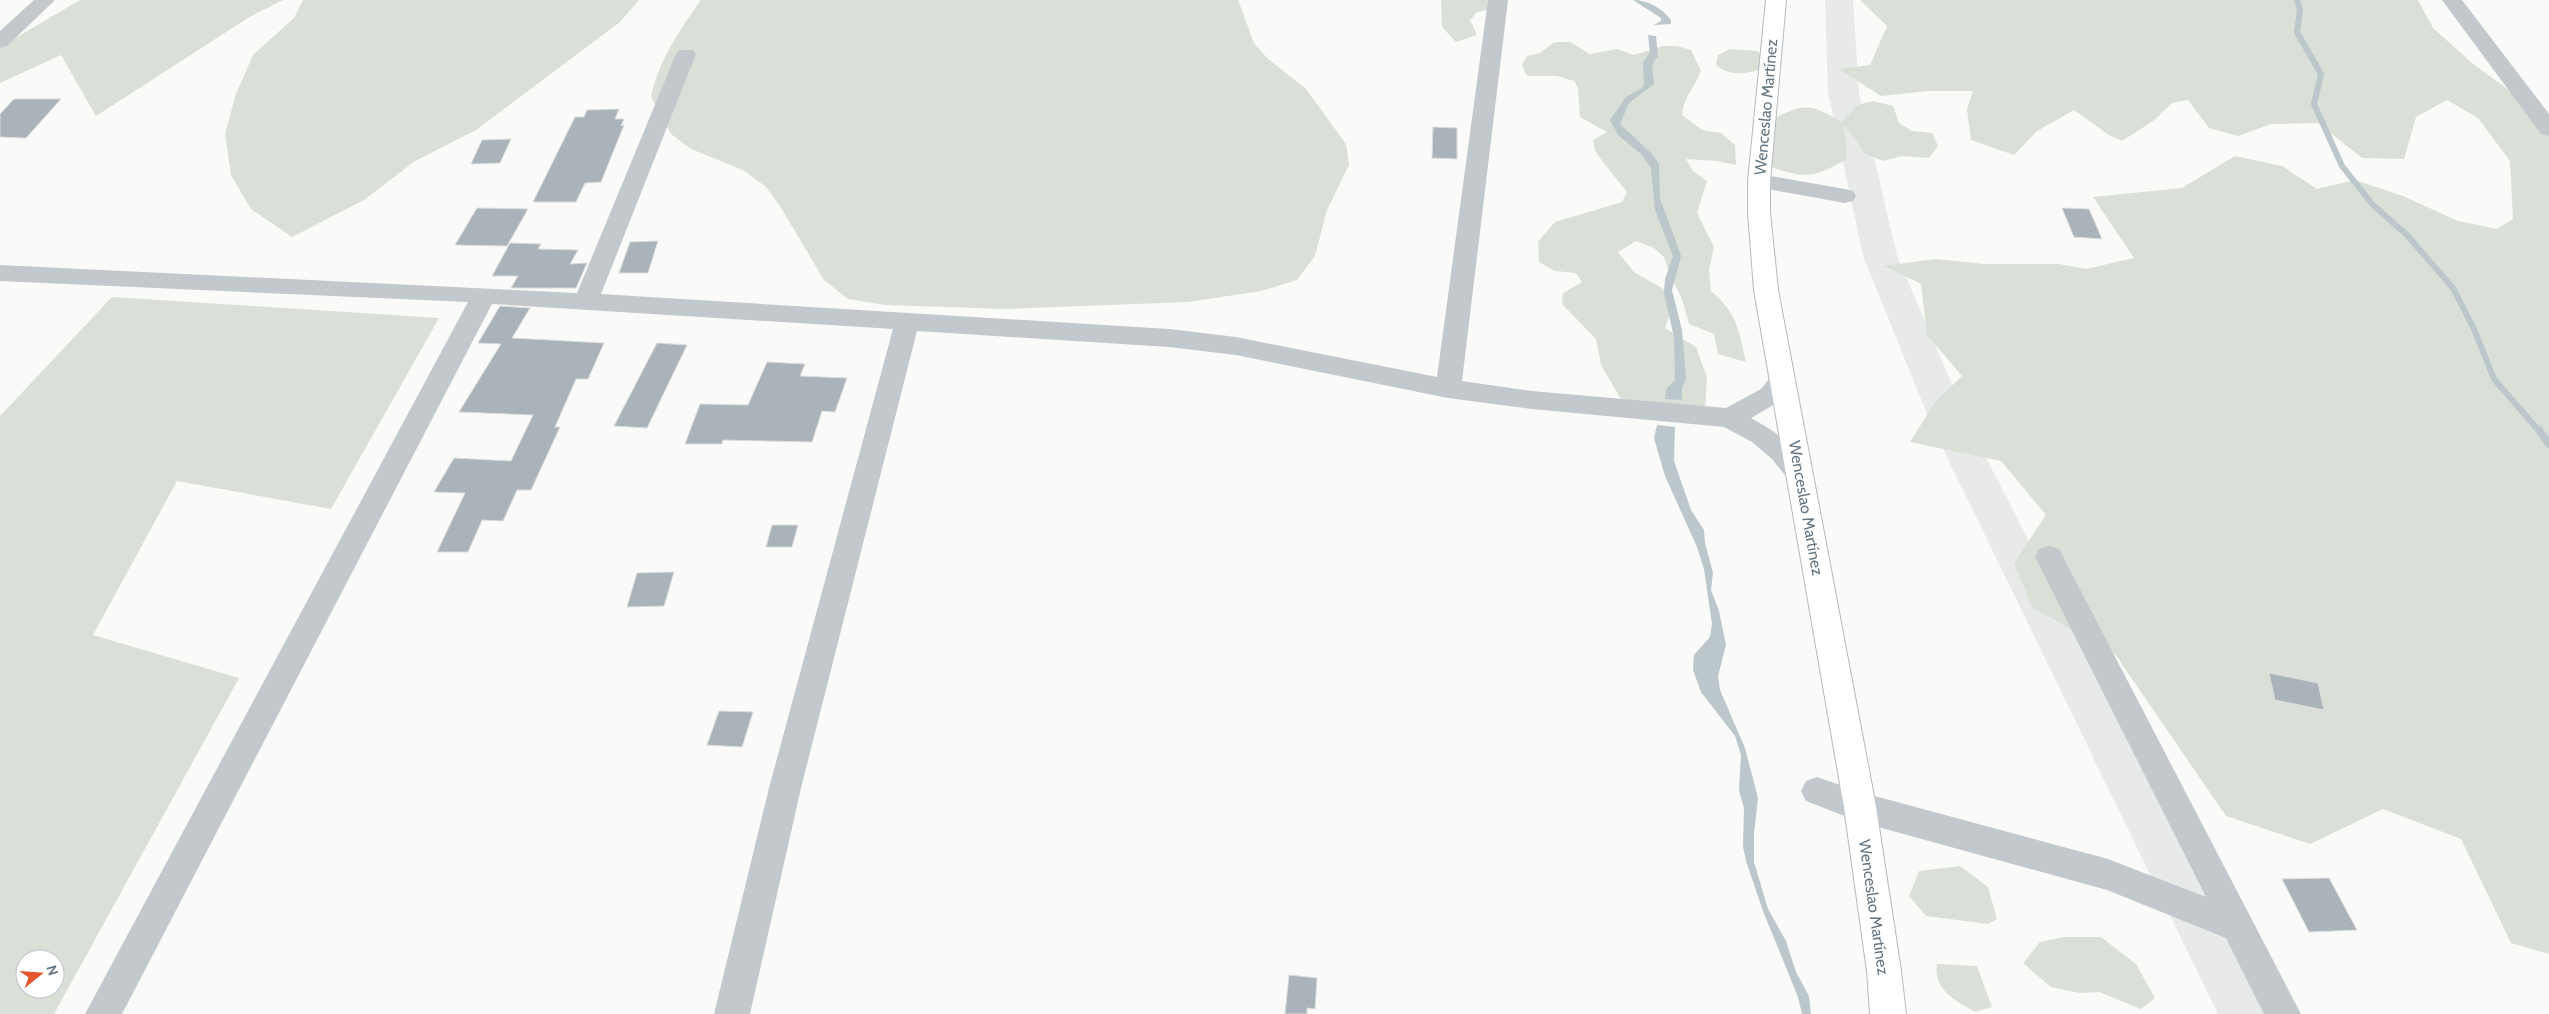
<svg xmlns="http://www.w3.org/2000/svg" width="2549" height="1014" viewBox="0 0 2549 1014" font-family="Cabin,sans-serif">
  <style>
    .built { fill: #e8e9e9 }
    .green { fill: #dadfd7; fill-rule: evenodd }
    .water { fill: #bbc7cb }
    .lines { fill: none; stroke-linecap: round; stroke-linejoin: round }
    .stream-far1 { stroke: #bbc7cb; stroke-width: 6 }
    .stream { stroke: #bbc7cb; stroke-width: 8 }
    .building { fill: #aab3b9; stroke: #dcdcda }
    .major-casing { stroke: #b5babe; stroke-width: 2 }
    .minor { fill: #c3c8cc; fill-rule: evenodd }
    .major { fill: #fff; fill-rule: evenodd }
    .labels { text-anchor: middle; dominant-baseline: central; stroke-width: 5; stroke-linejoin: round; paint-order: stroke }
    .street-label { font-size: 16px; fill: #657683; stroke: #fff }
  </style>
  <rect width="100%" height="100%" fill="#fafaf8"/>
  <path class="built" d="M1825,0H1853L1859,93L1897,256L1969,424L2269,1014H2218L1932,426L1863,256L1828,92Z"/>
  <path class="green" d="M80,0H283L251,16L96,116L61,55L0,83V47Z
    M303,0H639L620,22L476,130L415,161L364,200L292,237L251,209L231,175L225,134L236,94L253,55L294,18Z
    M701,0H1238L1254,43L1267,58L1306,89L1346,144L1349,165L1327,210L1315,256L1297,280L1261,291L1188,302L1006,309L885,305L848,299L824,280L780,206L766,187L743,170L691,149L671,134L651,97C659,60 679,31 701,0Z
    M1498,0L1501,7L1477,12L1470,20L1477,35L1456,42L1442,27L1441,0Z
    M1860,0H2418L2433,28L2472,63L2549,120V954L2511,943L2461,839L2383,809L2310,844L2226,816L2115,654L2032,607L2014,563L2046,515L2001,461L1910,442L1935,402L1962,376L1927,335L1921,284L1884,266L1935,259L1985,264H2059L2086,269L2134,258L2093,197L2182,188L2235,156L2282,166L2317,189L2355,180L2403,196L2458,221L2497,229L2513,219L2510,161L2478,118L2447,100L2416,117L2404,159L2362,158L2318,123L2271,124L2238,136L2209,128L2188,100L2172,103L2153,121L2122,141L2109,135L2074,110L2037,131L2014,155L1971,140L1967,109L1973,91H1928L1881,96L1839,69L1870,65L1887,26Z
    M1558,42H1570L1590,54L1617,49L1634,55L1663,46H1677L1691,50L1701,71C1695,87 1683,98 1682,115L1702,130L1721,133L1735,145L1736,165L1717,161L1686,159L1693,171L1707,181L1697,213L1714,247L1709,270L1711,291C1737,313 1739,330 1746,362L1718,354L1714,334L1689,324L1682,299L1670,275L1664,257L1654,248L1636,241L1618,252L1634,272L1665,290L1672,309L1665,328L1696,347L1707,377L1705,411L1636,417L1619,396L1601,365L1596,339L1562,304L1563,293L1582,282L1576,273L1555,271L1539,262L1538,242L1555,222L1622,202L1627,192L1603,162L1595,150L1593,140L1607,132L1580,117L1578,88L1574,81L1557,76H1527L1522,65L1527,56L1540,53L1553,43Z
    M1730,49L1757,51L1762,55L1759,70C1743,74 1729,76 1716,65L1718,55Z
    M1873,101L1893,106L1899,123L1912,131L1932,133L1938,146L1929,158L1902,156L1883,161L1864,153L1856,140L1842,124L1846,140L1847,159C1812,179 1803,179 1766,165V123C1799,105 1808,100 1841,122L1858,105Z
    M112,297L439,318L331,509L177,481L93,635L239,678L54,1014H0V416ZM25,959H55V989H25Z
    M1960,866L1988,887L1997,919L1988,924L1926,916L1909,896L1919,871Z
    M2064,937H2101L2136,964L2155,998L2141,1009L2099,992L2080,993L2051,987L2023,963L2040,942Z
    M1937,964L1977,966L1992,1007L1975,1012C1957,1001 1933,991 1937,964Z"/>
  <path class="water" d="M1633,0C1648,0 1662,8 1671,20V24L1654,25L1661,21V18Z
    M1648,35L1656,36L1658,57C1648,66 1654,72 1654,84L1629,103L1620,124L1653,155L1659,164L1660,198L1681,256L1672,290L1682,330L1686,378L1682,388V400L1665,399L1666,389L1675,380L1674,337L1664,293L1665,279L1673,256L1655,210L1651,168L1642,155L1618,135L1610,120L1626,97L1642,88L1644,84L1643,62L1650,53Z
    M1657,425L1675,427L1674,461L1691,510L1704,530L1705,543L1713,573L1711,590L1719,611L1726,645L1718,676L1720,690L1745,748L1758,798L1754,833V862L1768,909L1786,941L1796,972L1809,996L1811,1014H1802L1798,997L1763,911L1746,861L1743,847L1744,808L1739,791L1741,755L1735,736L1701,692L1693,670L1694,655L1710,637L1712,624L1704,569L1697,547L1665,476L1658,452L1654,438Z"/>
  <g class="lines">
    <path class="stream-far1" d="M2297,0L2300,9L2297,32L2321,74L2314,104L2342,166L2373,205L2407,235L2453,288L2474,329L2494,379L2540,432"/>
    <path class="stream" d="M2539,430L2549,444"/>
  </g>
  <path class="building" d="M14,99H61L26,138L0,137V114Z
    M619,109L615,119H624L621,126L624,125L601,182L585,183L576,202H533L575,117H584L587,110Z
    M1433,127L1457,128V159L1432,158Z
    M511,139L500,163L471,164L482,140Z
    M477,208L528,209L507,246L455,245Z
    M2062,208L2089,209L2102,239L2074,237Z
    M658,241L648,273H619L630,242Z
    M510,243L541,244L538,249L578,250L570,264L587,263L576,288H511L518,276H492Z
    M500,306L530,308L512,338L604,343L588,379H576L555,427H560L531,490H517L503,521L482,520L468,552H437L465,493L434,492L454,458L511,461L533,415L459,412L501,344L478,343Z
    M657,343L687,345L647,428L614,426Z
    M767,362L805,364L800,376L847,378L835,412L822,411L812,442L723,440L722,444H685L700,404L748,405Z
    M772,525H798L792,547H766Z
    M674,572L664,606L627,607L637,573Z
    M2269,673L2318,683L2324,710L2275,700Z
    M719,711L753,712L742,747L707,745Z
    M2329,878L2357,930L2309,932L2282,879Z
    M1289,975L1317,978L1315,1009L1307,1008V1014H1285Z"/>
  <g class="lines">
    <defs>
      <path id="major" d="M1766,0H1786L1770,181V212L1778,290L1876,807L1901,971L1906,1014H1870L1867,971L1844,807L1754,290L1748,212V181Z"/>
    </defs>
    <use href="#major" class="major-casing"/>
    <path class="minor" d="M34,0H55L7,46L0,48V31Z
      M1488,0H1508L1462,381L1532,391L1726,408L1761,389L1774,373L1783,370L1792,373L1796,379C1783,401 1772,406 1751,418C1775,431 1799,448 1812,473L1809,480L1799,483L1789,480L1772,459L1752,442L1724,427L1532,409L1448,398L1236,355L1169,347L917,331L801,788L750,1014H714L769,788L893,329L492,304L122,1014H85L468,302L0,281V265L577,293L676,54L679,50H693L696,54L601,294L1169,329L1236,337L1437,377Z
      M2442,0H2462L2549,114V136L2541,134Z
      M1759,174L1845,189L1853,191L1856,196L1853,201L1845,203L1751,186L1748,181L1751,176Z
      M2049,546L2059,549L2301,1014H2264L2226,938L2107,890L1860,822L1806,801L1801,791L1806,781L1817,777L1860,792L2108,859L2206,897L2035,557L2039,549Z"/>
    <use href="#major" class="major"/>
  </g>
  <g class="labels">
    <g class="street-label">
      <text transform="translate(1766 107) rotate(-85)">Wenceslao Martínez</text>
      <text transform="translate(1806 508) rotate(80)">Wenceslao Martínez</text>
      <text transform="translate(1874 907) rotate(82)">Wenceslao Martínez</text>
    </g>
  </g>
  <g transform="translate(40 974) rotate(73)"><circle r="24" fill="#ffffff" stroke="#c1c8cd"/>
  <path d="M0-4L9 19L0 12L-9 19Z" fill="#e4572e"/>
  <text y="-8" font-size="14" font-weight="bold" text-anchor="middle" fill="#657683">N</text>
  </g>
</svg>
